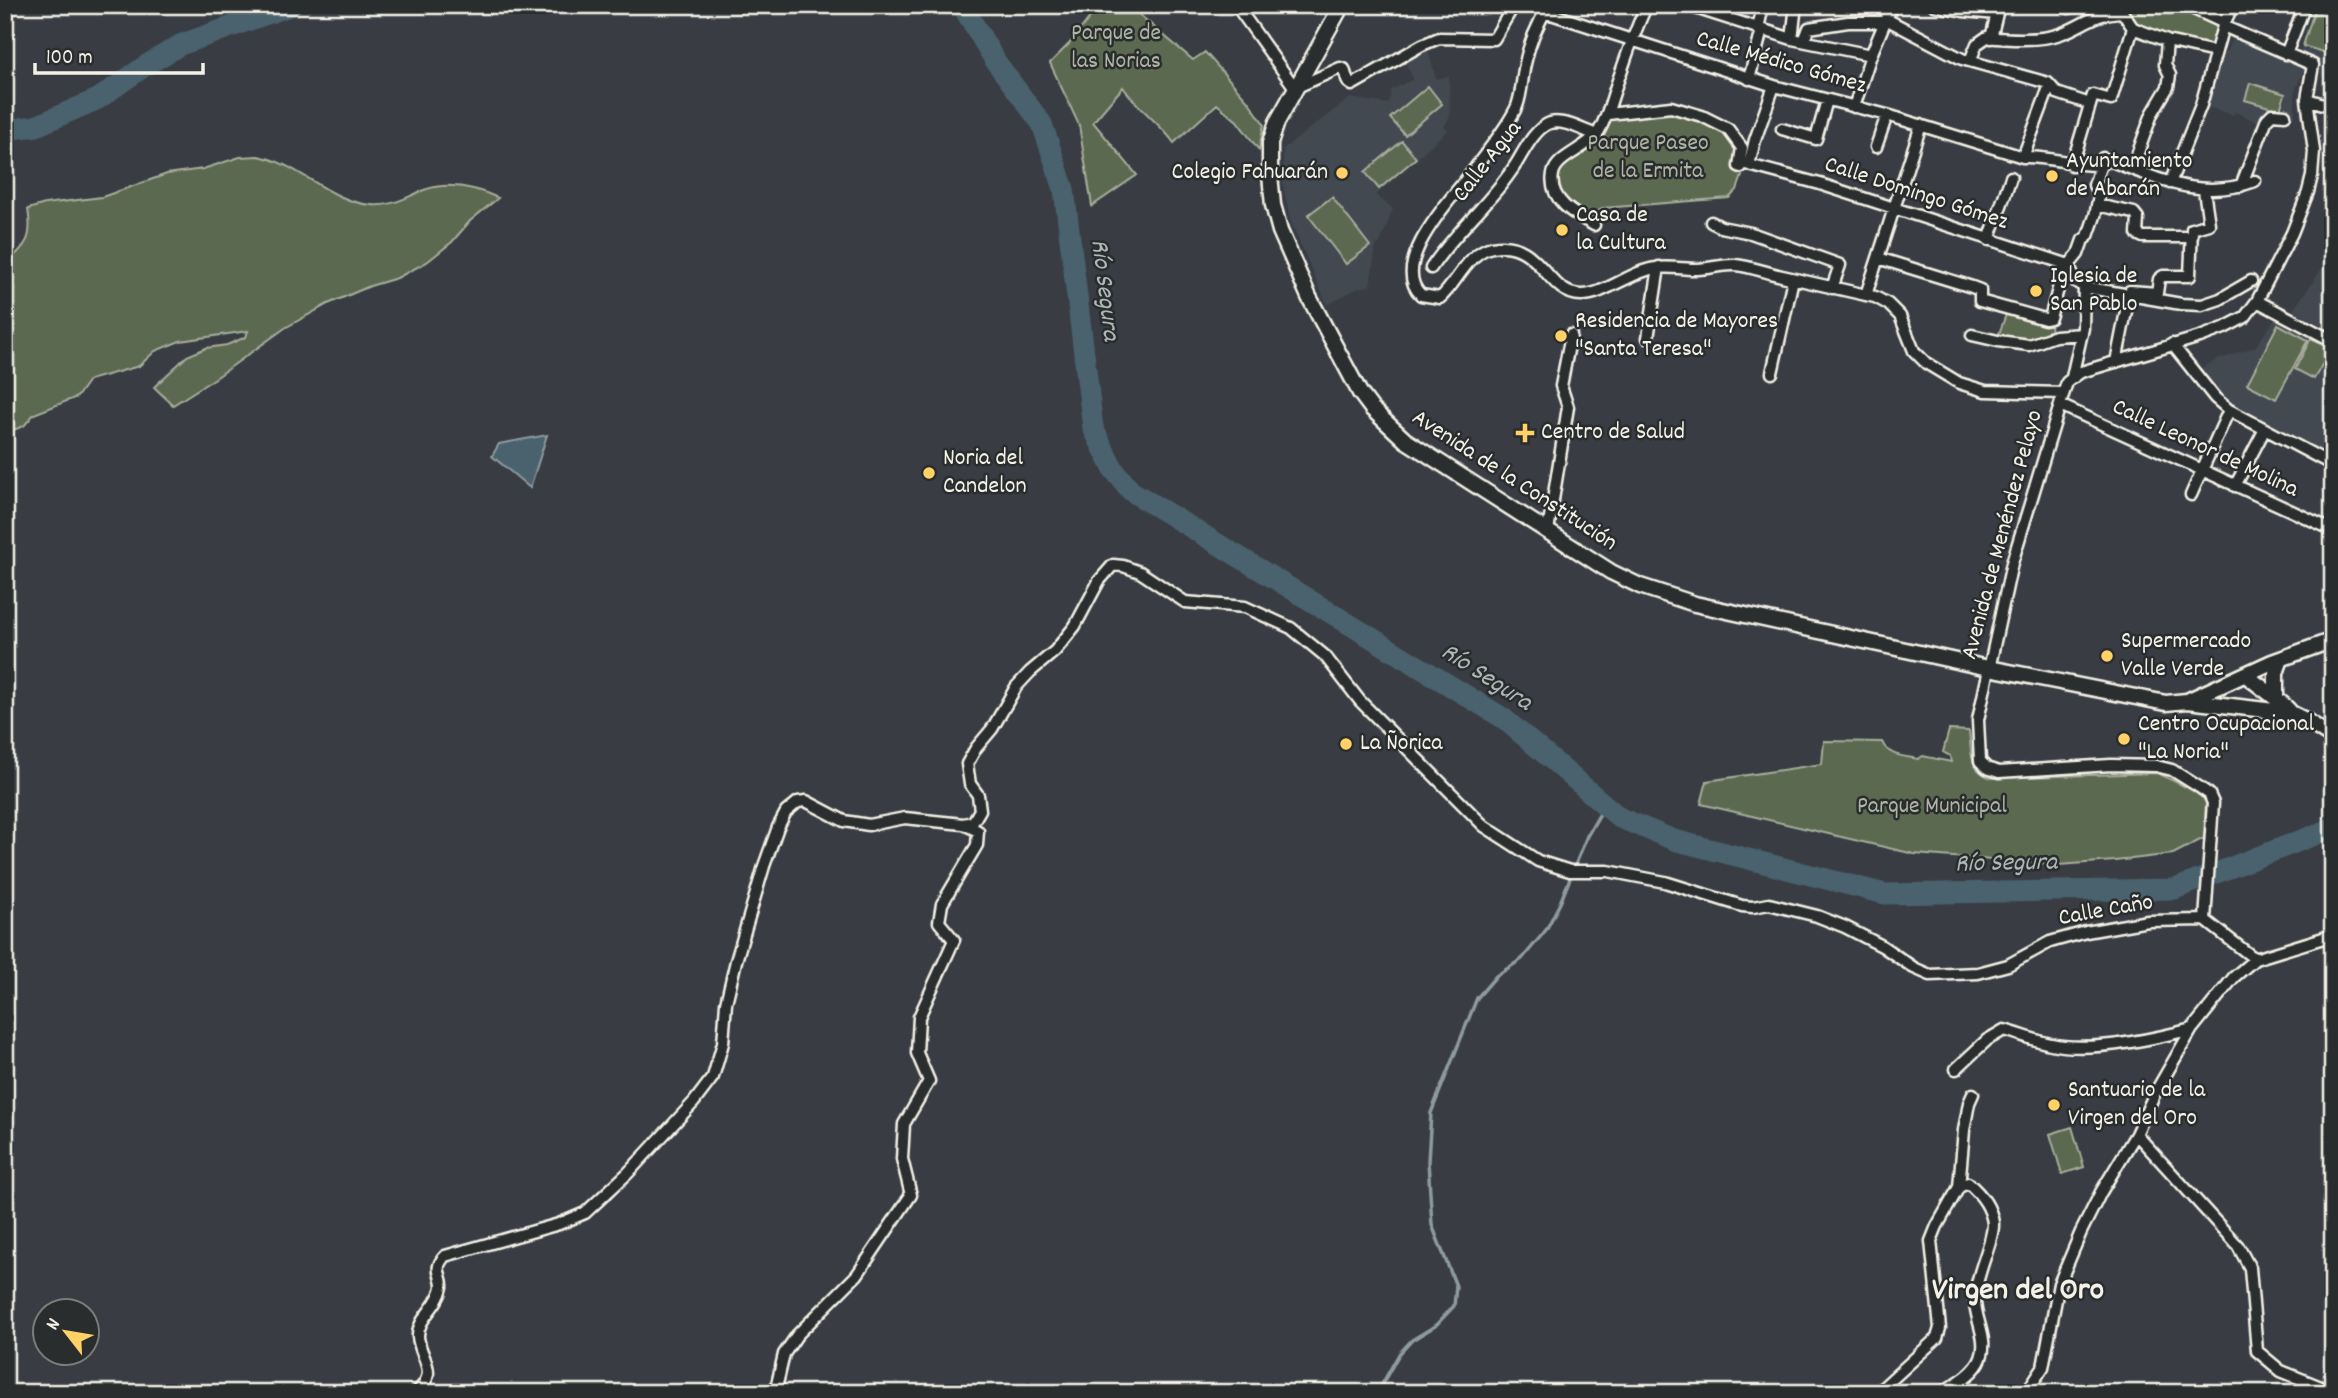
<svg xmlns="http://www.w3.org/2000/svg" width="2338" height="1398" viewBox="0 0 2338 1398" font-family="Dekko,sans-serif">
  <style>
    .built { fill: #434851 }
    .green { fill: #5c6951; stroke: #a8ad9c; stroke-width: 2 }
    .water { fill: #4a626e; stroke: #8e9b9f; stroke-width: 2 }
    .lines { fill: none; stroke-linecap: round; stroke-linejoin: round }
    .stream { stroke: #8e9b9f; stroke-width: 3.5 }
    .river { stroke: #4a626e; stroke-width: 21 }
    .street-casing { stroke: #f4f1e8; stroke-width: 15 }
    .secondary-casing { stroke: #f4f1e8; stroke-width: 19 }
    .street { stroke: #2a2d2e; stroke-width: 10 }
    .secondary { stroke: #2a2d2e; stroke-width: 14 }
    .poi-dot { fill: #ffd166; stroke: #2a2d2e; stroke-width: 2.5 }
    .labels { text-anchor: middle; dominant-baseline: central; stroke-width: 5; stroke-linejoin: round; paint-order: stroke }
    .park-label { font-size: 24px; fill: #b0b4a4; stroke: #2a2d2e }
    .street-label { font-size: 24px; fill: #f4f1e8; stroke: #2a2d2e }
    .poi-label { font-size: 24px; fill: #f4f1e8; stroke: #2a2d2e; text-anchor: start }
    .water-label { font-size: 26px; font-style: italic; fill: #b0b8b7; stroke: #2a2d2e }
    .district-label { font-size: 32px; font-weight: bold; fill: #f4f1e8; stroke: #2a2d2e }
  </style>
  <rect width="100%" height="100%" fill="#393d43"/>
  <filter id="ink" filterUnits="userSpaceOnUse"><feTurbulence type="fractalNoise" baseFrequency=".0143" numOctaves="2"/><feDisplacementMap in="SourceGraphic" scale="14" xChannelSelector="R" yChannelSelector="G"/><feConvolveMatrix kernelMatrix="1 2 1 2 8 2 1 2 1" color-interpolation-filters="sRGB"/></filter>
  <g filter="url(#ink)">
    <path class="built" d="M2314,5H2333V80L2321,77L2320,61L2300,52Z
      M2233,37H2237L2305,67L2295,91V116L2284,113L2262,124L2235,112L2233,115L2204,106L2219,53L2228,50Z
      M1428,50L1436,79L1449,76L1450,116L1444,127L1448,130L1376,195L1393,209L1380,243L1376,246L1370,286L1358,288L1327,305L1290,220L1283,184V149L1350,98L1389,104L1391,90L1413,79L1405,62Z
      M2333,253V331L2293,310Z
      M2276,317L2333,348V458L2231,403L2221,395L2200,369L2217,360L2255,347Z"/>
    <path class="green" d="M1083,5H1128L1193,60L1205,52L1249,102L1264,124L1259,150L1237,121L1217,104L1174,143C1159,122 1138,109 1123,87L1093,122L1137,175L1092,206L1079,125L1050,63L1069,44L1094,12Z
      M2123,5H2185L2224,23L2215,52L2133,28Z
      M2316,5H2333V55L2303,46Z
      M2250,83L2285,94L2280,110L2245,100Z
      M1428,86L1442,104L1405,135L1390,118Z
      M1671,111L1700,119L1724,131L1750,153L1737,190L1729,198L1603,208L1591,217L1561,196L1557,191V171L1567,158L1592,146L1613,115Z
      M1402,141L1416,158L1379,189L1365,172Z
      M258,156C299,163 329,202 372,205C391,207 407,197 424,190C449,181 474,187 498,198L470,221L452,242L427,262L397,278L370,286L328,304L285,328L217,377L173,405L154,387L187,356L206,348L227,345L246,337L248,331L180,341L155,351L139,366L89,380L77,397L34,414L24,426L5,433V264C27,245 33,239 28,209L45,204L102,197L167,174L203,169L240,157Z
      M1332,197L1370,246L1346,264L1308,215Z
      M2007,312L2050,322L2051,339L1996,342Z
      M2278,324L2308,340L2276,399L2247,384Z
      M2311,338L2331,349L2314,379L2295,369Z
      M1949,730L1969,731C1972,752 1968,770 1991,778L2157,773L2199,793L2206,802L2204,838L2173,854L2115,861L2058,865L1914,854L1701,804L1707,781L1822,764L1824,741L1882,742C1889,757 1904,756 1918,759L1923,756L1951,762L1950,756L1943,752Z
      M2072,1127L2084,1167L2062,1174L2050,1134Z"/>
    <path class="water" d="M547,435L530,488L492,456L499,444Z"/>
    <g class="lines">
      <path class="stream" d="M1367,1393L1381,1386L1399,1354L1412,1340L1435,1326L1454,1306L1456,1286L1432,1225L1428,1161L1431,1113L1477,998L1496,976L1522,959L1546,930L1560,903L1587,836L1605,805"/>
      <path class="river" d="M962,5L996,62L1042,124L1064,189L1093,428L1114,470L1131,491L1503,718L1620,818L1674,840L1885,894L2175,889L2333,828
        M5,130L36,126L98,99L145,66L180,45L292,5"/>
      <defs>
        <path id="street" d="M1236,5L1295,88L1340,68L1344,69L1348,82L1352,85L1422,45L1439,38L1494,39L1514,5
          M1549,5C1538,23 1529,43 1525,64C1522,77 1522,93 1517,106C1507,128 1489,148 1475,168C1456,194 1387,263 1421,295L1440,298C1457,283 1468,252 1492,247C1541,238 1546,295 1581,295C1603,296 1631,271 1656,268C1669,266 1684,269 1698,269C1710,269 1723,264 1735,265C1750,266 1767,273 1782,276C1813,283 1844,290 1875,297L1888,304L1900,316L1914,351L1926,363L1959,383L1985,391L2063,393
          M1686,5L1792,39L1871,55
          M1934,5L1963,11L1997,14
          M2056,5L2069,8L2084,5
          M2123,5L2122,12L2133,28L2167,41L2215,52
          M2185,5L2224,23
          M1545,12L1774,86L1887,115L2023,157C2049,156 2073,166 2100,165
          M1886,19L1962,59L2048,83L2057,93L2090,104
          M1758,29L1763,5
          M1991,38L1999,5
          M1792,39L1796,5
          M1804,41L1809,28L1848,22H1884
          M2286,54L2305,5
          M1970,61L1977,44L1987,37C2006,39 2041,41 2060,34C2085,25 2093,13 2122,12
          M1749,79L1762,30
          M1774,86L1755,140L1749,165L1820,184L2069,265
          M2307,99L2333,107
          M1854,107L1871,55L1892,5
          M1608,114L1671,107L1702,116L1728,129L1742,148L1739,166L1741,167
          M1782,129L1816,139L1827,100
          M1876,147L1887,115
          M2023,157L2050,85
          M2072,165L2093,95L2111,100L2133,28
          M2132,169L2152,114L2168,87L2170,75L2165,65L2167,41
          M2170,183L2201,105L2223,26L2233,5
          M2241,186L2267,119L2272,114L2285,115
          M2097,205L2134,213L2138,218L2137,234L2143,237H2192
          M1711,222L1721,227L1751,233L1840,265L1832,288
          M1594,225C1575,215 1548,200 1553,174C1556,156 1588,149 1599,131C1607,117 1611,102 1616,86C1626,59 1634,31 1647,5
          M1989,240L2011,177
          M1878,258L1972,287L1980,290V301L2045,319L2050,318L2065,264
          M2069,265L2078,254L2083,240L2088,236L2095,216L2099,196L2094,185L2103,158C2155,177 2199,202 2255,181
          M2069,265L2076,282L2084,287L2181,304L2202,305L2220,299L2251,281
          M1431,268C1456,230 1492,202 1516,164C1524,151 1535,128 1550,123C1564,119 1584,131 1597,135
          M1866,295L1921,125
          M2257,301L2333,341
          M1972,335L1998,341L2029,345L2055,336L2082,334
          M1648,338L1659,267
          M2172,344L2215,398L2229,410L2333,465
          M2116,362L2130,291L2157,293L2159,279L2163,276H2190L2192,229L2209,224L2204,190
          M1772,373L1793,279
          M2072,377L2083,328L2084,287
          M2060,405L2333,530
          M2235,486L2265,429
          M2191,495L2229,410
          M1548,531L1568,407L1561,386L1571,335
          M2205,920L2213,803L2209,794L2199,787L2172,770L2156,766L2111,765L1999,772L1987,768L1980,761L1978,720L2012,563L2067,382L2081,372L2200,337L2224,328L2245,317L2257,301L2292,233L2308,192L2312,176L2314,151L2307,99L2313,65L2223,26
          M2205,920L2255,959
          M1956,1069L1987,1040L2004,1030C2020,1034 2035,1041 2051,1044C2091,1053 2153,1039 2192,1029
          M2136,1134L2238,1246L2250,1268L2257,1351L2281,1371L2333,1392
          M416,1393C440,1371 421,1361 418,1337C417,1318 439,1306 442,1287C443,1274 432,1270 445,1256L559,1224L585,1213L628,1173L694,1102L713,1077L723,1043L726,1003L736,961L764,866L778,827L786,812L798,802L806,801L844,821L869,825L905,818L963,824L973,822L980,810L978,795L970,784L967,764L976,748L992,729L1016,687L1030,672L1055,651L1075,626L1099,581L1113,565L1123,566L1140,572L1185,602L1245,607L1291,628L1325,656L1360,701L1484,826L1538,861L1570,871H1608L1665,882L1742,906L1753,907L1769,904L1817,916L1845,927L1882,946L1914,968L1930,975L1978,973L2008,965L2050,942L2086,932L2148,921L2205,920
          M775,1393L784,1354L797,1335L857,1275L911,1195L902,1159L904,1124L929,1081L917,1053L919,1017L954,940L939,922L942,904L977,845L978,831L964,824
          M1877,1393L1937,1338L1940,1328L1931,1241L1937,1226L1959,1187L1964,1130L1969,1103L1973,1094
          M1941,1393C1955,1384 1975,1374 1981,1358C1989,1337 1973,1317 1975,1296C1976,1274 1994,1240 1993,1223C1991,1207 1980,1193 1968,1183L1959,1187
          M2026,1393L2043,1367L2059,1284L2081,1232L2101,1192L2136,1134L2155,1093L2192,1029L2234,977L2255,959L2333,935"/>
        <path id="secondary" d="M1342,5L1277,122L1270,143V175L1273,205L1280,231L1309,297L1360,393L1372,409L1405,440L1611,572L1640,586L1695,604L1979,666L2166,703L2187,701L2272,662L2333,640
          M2246,675C2261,688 2279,698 2291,713
          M2276,698V673L2281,659
          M2188,701L2291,713L2307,721L2333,738"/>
      </defs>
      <use href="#street" class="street-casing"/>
      <use href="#secondary" class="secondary-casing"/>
      <use href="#street" class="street"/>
      <use href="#secondary" class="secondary"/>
    </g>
  </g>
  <g class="poi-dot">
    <circle cx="1342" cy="173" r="7"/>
    <circle cx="2052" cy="176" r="7"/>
    <circle cx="1562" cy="230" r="7"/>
    <circle cx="2036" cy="291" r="7"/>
    <circle cx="1561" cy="336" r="7"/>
    <path d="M1521.5 422.5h7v7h7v7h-7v7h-7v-7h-7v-7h7z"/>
    <circle cx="929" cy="473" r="7"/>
    <circle cx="2107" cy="656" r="7"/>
    <circle cx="2124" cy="739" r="7"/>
    <circle cx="1346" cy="744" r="7"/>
    <circle cx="2054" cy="1105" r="7"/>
  </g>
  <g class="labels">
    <g class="park-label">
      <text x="1116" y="34">Parque de<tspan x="1116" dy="28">las Norias</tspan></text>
      <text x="1648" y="144">Parque Paseo<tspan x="1648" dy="28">de la Ermita</tspan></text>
      <text x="1932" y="807">Parque Municipal</text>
    </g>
    <g class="street-label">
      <text transform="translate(1781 63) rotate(16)">Calle Médico Gómez</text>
      <text transform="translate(1488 162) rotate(-52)">Calle Agua</text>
      <text transform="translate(1916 194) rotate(18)">Calle Domingo Gómez</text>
      <text transform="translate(2205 449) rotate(25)">Calle Leonor de Molina</text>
      <text transform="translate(1514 481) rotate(33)">Avenida de la Constitución</text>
      <text transform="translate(2003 535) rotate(-75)">Avenida de Menéndez Pelayo</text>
      <text transform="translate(2106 911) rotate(-10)">Calle Caño</text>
    </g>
    <g class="poi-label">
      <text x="2066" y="162">Ayuntamiento<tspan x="2066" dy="28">de Abarán</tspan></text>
      <text x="1328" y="173" text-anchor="end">Colegio Fahuarán</text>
      <text x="1576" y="216">Casa de<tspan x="1576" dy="28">la Cultura</tspan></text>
      <text x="2050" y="277">Iglesia de<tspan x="2050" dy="28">San Pablo</tspan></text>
      <text x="1575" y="322">Residencia de Mayores<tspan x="1575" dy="28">"Santa Teresa"</tspan></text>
      <text x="1541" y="433">Centro de Salud</text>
      <text x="943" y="459">Noria del<tspan x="943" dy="28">Candelon</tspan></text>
      <text x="2121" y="642">Supermercado<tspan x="2121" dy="28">Valle Verde</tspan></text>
      <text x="2138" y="725">Centro Ocupacional<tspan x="2138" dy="28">"La Noria"</tspan></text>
      <text x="1360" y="744">La Ñorica</text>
      <text x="2068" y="1091">Santuario de la<tspan x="2068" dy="28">Virgen del Oro</tspan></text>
    </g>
    <g class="water-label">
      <text transform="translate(1104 290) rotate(83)">Río Segura</text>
      <text transform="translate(1486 678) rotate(33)">Río Segura</text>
      <text transform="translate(2006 864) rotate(-1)">Río Segura</text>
    </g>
    <g class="district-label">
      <text x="2018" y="1292">Virgen del Oro</text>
    </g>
  </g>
  <rect width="2338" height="1398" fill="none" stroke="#2a2d2e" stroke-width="28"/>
  <rect x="14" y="14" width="2310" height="1370" fill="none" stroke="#f4f1e8" stroke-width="2.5" filter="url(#ink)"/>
  <g transform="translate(66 1332) rotate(301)"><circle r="33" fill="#2a2d2e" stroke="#7b7b78" stroke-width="2"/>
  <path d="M0-5L12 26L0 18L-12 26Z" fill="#ffd166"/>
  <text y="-10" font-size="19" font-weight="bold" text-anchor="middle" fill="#f4f1e8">N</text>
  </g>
  <path d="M35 63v10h168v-10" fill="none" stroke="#f4f1e8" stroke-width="3.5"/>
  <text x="46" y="63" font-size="21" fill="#f4f1e8" stroke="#2a2d2e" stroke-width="5" paint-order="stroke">100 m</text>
</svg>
